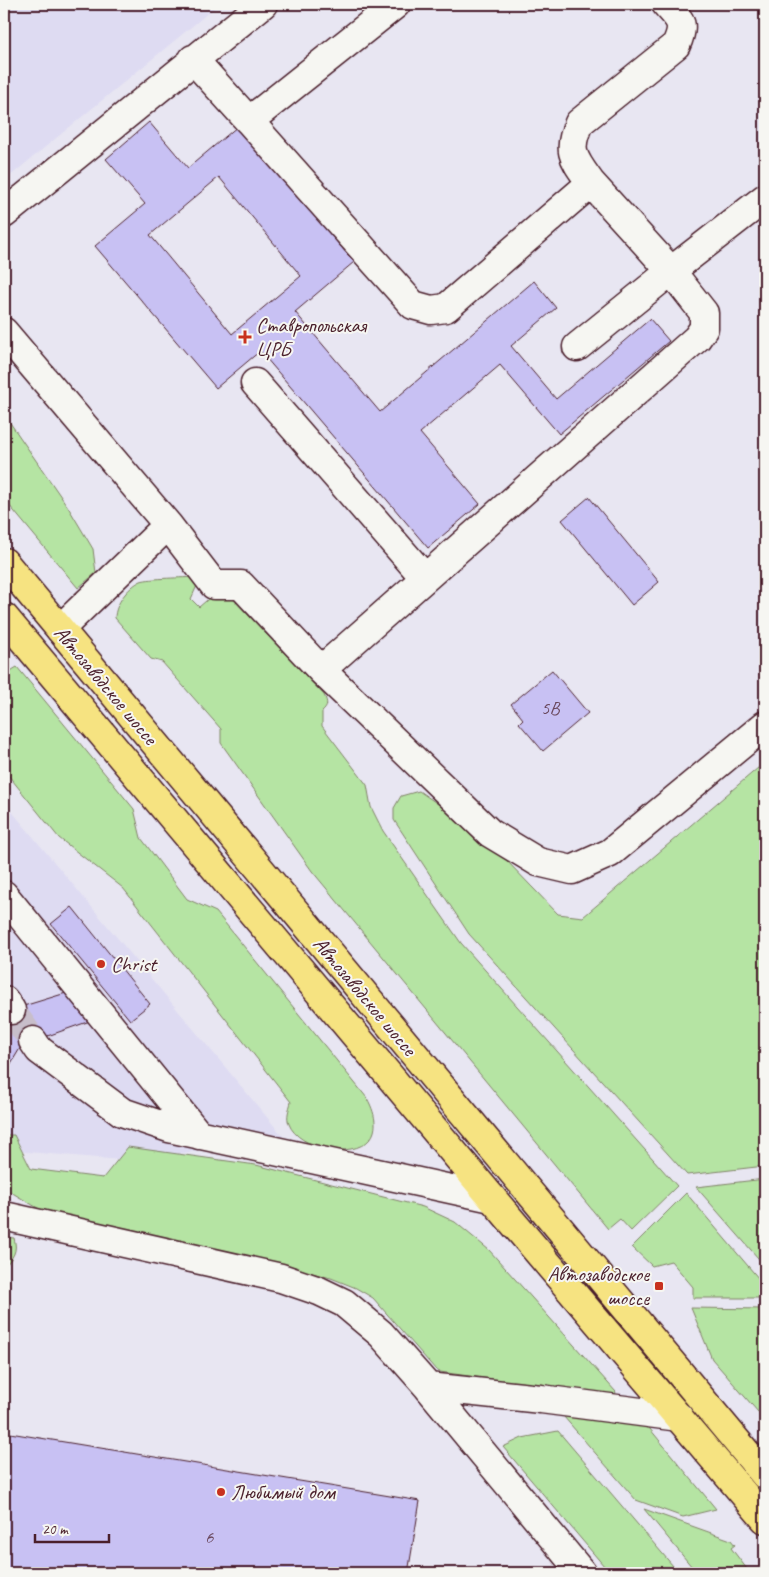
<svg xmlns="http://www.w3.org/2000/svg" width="769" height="1577" viewBox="0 0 769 1577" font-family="Caveat,sans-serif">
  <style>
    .built { fill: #dedbf2 }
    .green { fill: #b5e4a3; stroke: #808267 }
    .building { fill: #c8c1f3; stroke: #4a1f2b; fill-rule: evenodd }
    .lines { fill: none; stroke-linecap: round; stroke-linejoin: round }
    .minor-tunnel { stroke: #c8beca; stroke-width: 28; stroke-dasharray: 28 14; stroke-linecap: butt }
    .minor-casing { stroke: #4a1f2b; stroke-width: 31 }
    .major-casing { stroke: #4a1f2b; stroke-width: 31 }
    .minor { stroke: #f6f6f2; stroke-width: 28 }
    .major { stroke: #f6e381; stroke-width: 28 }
    .poi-dot { fill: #c8321e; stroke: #f6f6f2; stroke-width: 2 }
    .labels { text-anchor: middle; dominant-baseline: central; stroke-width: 4; stroke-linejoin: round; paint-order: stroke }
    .number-label { font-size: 19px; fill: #6a485d }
    .poi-label { font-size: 21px; fill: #4a1f2b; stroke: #f6f6f2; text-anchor: start }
    .street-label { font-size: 21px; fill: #4a1f2b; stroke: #f6f6f2 }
  </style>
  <rect width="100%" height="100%" fill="#e8e6f2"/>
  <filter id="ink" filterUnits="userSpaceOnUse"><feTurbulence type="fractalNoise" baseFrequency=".02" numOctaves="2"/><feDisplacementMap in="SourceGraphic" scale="10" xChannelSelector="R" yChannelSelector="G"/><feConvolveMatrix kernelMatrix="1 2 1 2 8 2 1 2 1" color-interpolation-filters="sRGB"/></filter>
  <g filter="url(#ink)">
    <path class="built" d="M4,4H219L4,181Z
      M4,802L311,1170L214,1148L133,1161L4,1150Z"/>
    <path class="green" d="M4,414L68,507L93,549L96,573L78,588L4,499Z
      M196,577L199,581L191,599L199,607L214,594L230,596L324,695C328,703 328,707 322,712V726L367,785L371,807L383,831L461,943L677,1186L631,1231L620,1219L608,1229L312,871L221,743V729L162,662L151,659L115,618C115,604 128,587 141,581C150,578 184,578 196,577Z
      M17,667L134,809L141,838L187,899L216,912L367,1098C404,1166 302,1159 289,1124C286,1116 289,1110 291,1102L123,888L59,838L4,770V675Z
      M765,762V1166L687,1175L469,934L394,820V808L401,796L419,791L480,833L558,914L583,917Z
      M9,1135H14L31,1169L103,1178L128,1147L256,1165L423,1207L455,1222L489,1250L616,1392L614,1396L440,1372L436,1370L373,1298L356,1288L331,1278L247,1256L58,1220L4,1188V1137Z
      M765,1179V1266L696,1187Z
      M686,1193L765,1286V1298H693V1287L671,1261L652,1266L632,1247Z
      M4,1237L14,1238C18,1252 13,1257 4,1267Z
      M691,1308L765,1309V1420L712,1359Z
      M557,1409L645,1423L716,1509L683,1517L636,1500Z
      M558,1431L679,1573H610L503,1447L522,1438Z
      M644,1509L731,1540L735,1545L731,1548L750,1573H697Z"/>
    <path class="building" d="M352,4H364L357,9Z
      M149,122L188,168L238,126L354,262L295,312L380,412L534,281L556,308L511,346L556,399L650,319L669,341L559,434L500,365L420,433L480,504L428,548L260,351L216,388L95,246L145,204L106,159ZM219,177L301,276L232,334L150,235Z
      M589,497L659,582L632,605L562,520Z
      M552,670L588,713L543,751L519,723L523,719L511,704Z
      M72,907L150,1004L130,1020L51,924Z
      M66,993L90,1021L22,1045L4,1075V1012Z
      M4,1432L420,1501L408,1573H4Z"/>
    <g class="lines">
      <path class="minor-tunnel" d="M11,1010L33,1041"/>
      <defs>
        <path id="minor" d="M193,59L249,121L396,4
          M249,121L413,305L431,310L446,308L591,183C574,159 566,152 579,123L676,45C686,23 680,20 666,4
          M591,183L671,271L765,198
          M4,214L263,4
          M4,332L168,525L214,585H241L321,670L490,833L538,862L572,870L610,853L765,725
          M255,383L425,578
          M60,629L168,525
          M321,670L697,338L704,328V313L671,271L577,347
          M4,895L199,1135
          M4,1000L11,1010
          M33,1041L39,1050L122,1112L169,1128L492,1198
          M4,1216L281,1278L319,1291L344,1303L381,1334L428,1387L582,1573
          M428,1387L541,1399L679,1417"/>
        <path id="major" d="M4,562L765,1475
          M4,617L492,1198L765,1519"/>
      </defs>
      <use href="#minor" class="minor-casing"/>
      <use href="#major" class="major-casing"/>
      <use href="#minor" class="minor"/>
      <use href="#major" class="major"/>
    </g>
  </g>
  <g class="poi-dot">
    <path d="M242.5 329.5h5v5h5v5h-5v5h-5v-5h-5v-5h5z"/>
    <circle cx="101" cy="964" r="5"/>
    <rect x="654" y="1281" width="10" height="10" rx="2.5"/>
    <circle cx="221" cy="1492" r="5"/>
  </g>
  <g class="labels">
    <g class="number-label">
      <text x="550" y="708">5В</text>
      <text x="209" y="1537">6</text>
    </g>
    <g class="poi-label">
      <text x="256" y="325">Ставропольская<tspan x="256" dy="24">ЦРБ</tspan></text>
      <text x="111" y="964">Christ</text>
      <text x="649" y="1274" text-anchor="end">Автозаводское<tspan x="649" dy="24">шоссе</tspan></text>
      <text x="231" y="1492">Любимый дом</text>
    </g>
    <g class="street-label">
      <text transform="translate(106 685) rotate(50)">Автозаводское шоссе</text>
      <text transform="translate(365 996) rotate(50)">Автозаводское шоссе</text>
    </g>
  </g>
  <rect width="769" height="1577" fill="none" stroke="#f6f6f2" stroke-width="20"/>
  <rect x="10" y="10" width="749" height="1557" fill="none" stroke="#4a1f2b" stroke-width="2" filter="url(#ink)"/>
  <path d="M35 1534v8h74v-8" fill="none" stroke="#4a1f2b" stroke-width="2.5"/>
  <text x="42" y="1534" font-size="15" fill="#4a1f2b" stroke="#f6f6f2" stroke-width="4" paint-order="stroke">20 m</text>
</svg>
